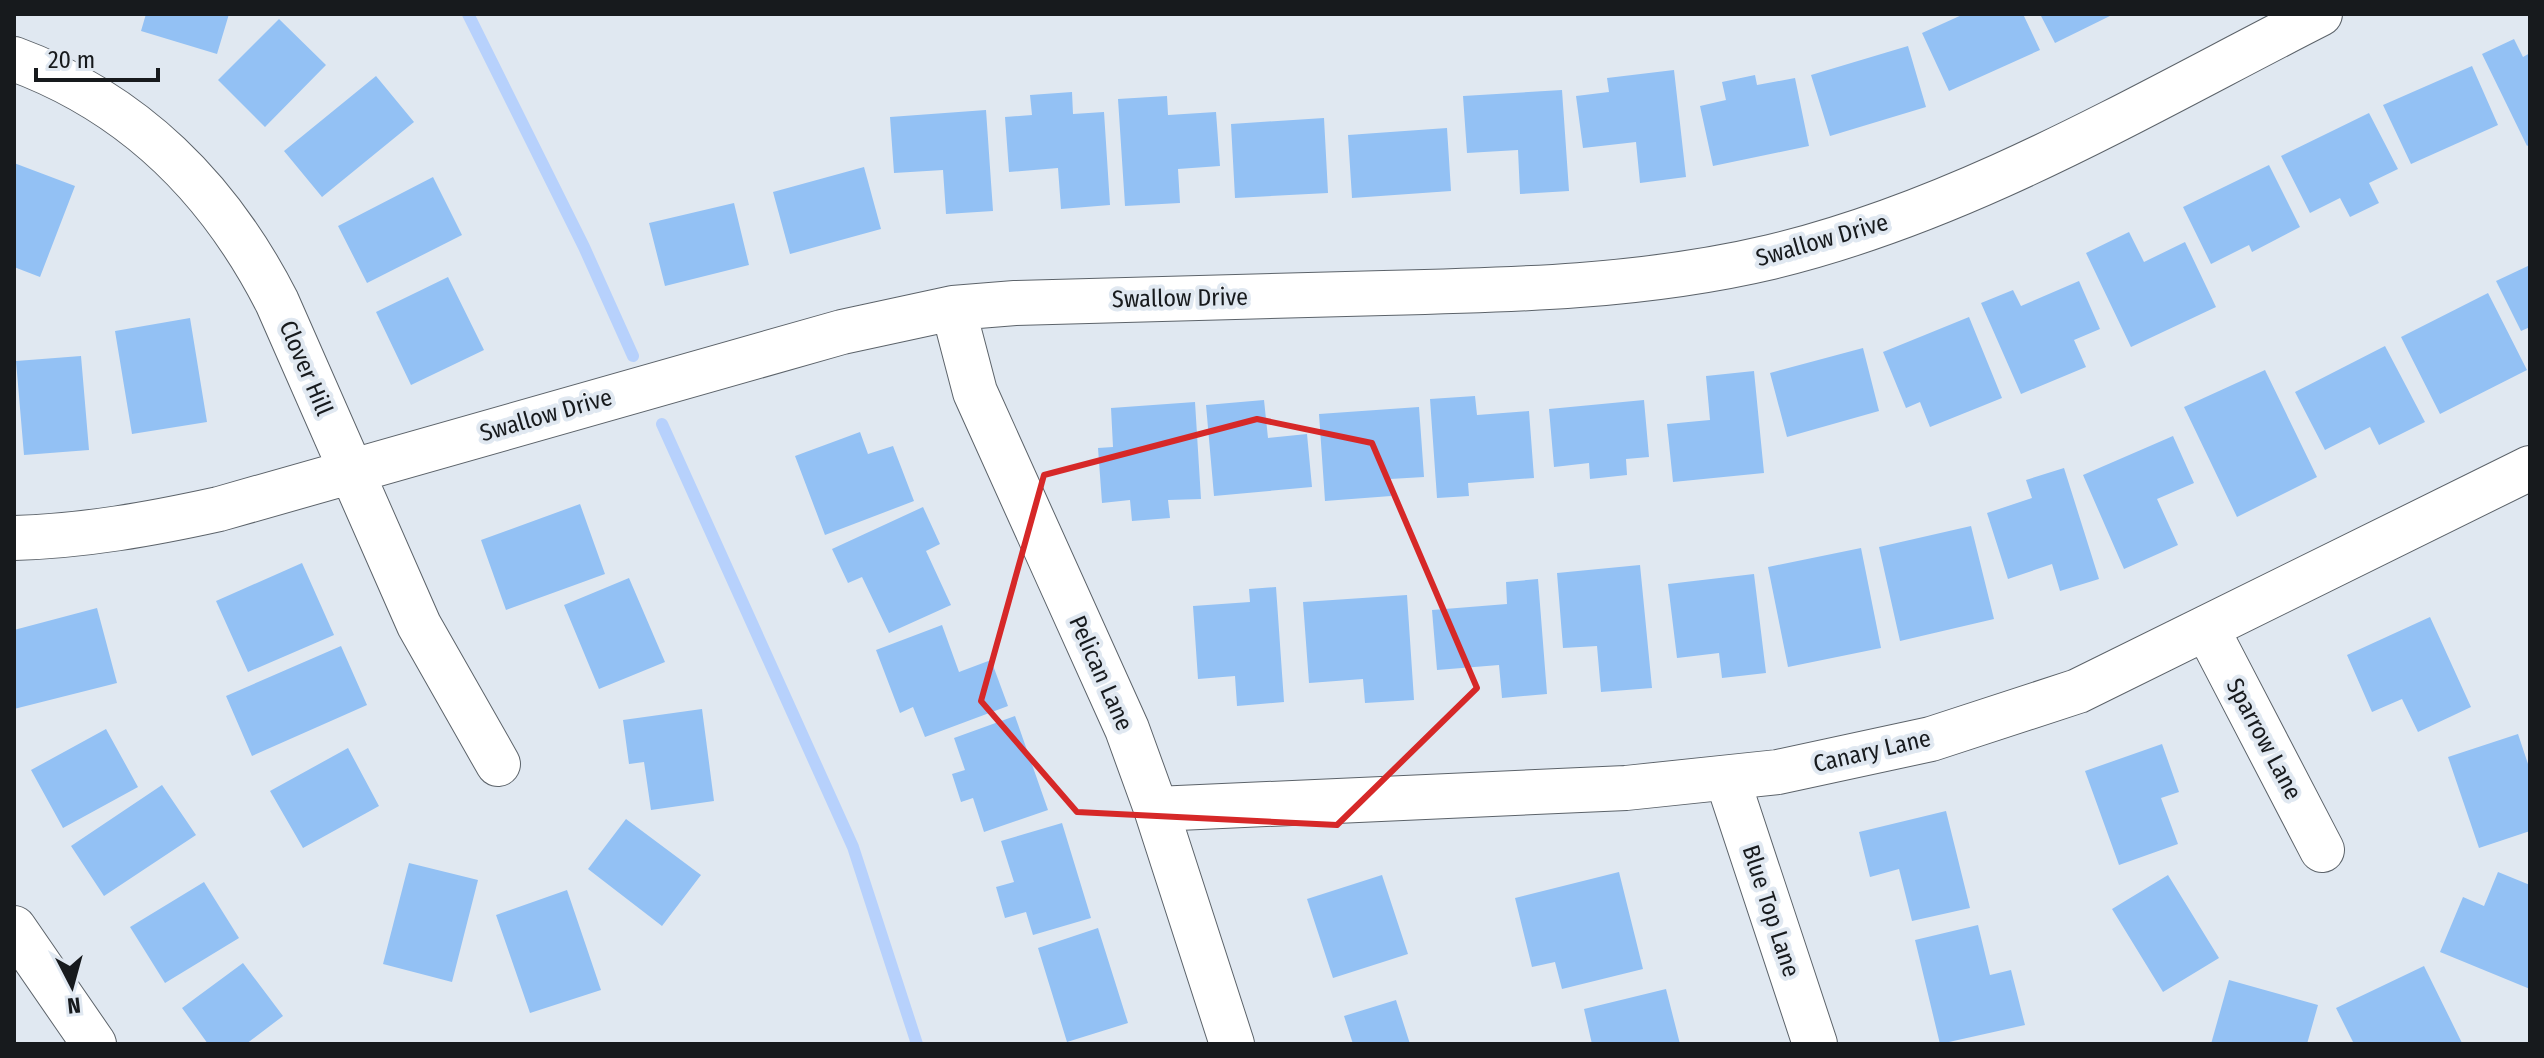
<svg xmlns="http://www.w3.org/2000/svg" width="2544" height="1058" viewBox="0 0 2544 1058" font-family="'Fira Sans Condensed',sans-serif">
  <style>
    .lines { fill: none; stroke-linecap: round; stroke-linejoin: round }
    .stream { stroke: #b7d1fc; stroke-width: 12 }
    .building { fill: #93c1f4 }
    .street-casing { stroke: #5c636a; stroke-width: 46 }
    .street { stroke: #fff; stroke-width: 44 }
    .marked { fill: none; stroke: #d62828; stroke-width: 6; stroke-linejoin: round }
    .labels { text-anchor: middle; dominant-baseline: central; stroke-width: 8; stroke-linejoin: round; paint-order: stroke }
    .street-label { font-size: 24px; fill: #171a1d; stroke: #e0e8f1 }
  </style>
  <rect width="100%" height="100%" fill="#e0e8f1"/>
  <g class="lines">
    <path class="stream" d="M468,14L584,247L633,356
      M662,424L853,847L917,1044"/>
  </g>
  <path class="building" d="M146,14H229L217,54L141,31Z
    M1964,14H2023L2040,50L1949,91L1922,33Z
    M2040,14H2114L2055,43Z
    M279,19L326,65L265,127L218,80Z
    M2514,39L2523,57L2530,53V144L2527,146L2482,54Z
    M1908,46L1926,107L1830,136L1811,75Z
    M2472,66L2498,125L2411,164L2383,105Z
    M1674,70L1686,177L1640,183L1636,142L1583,148L1576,96L1609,92L1607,78Z
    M1755,75L1757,85L1795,78L1809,146L1713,166L1700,106L1726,100L1722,82Z
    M376,76L414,122L322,197L284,151Z
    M1562,90L1569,191L1520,194L1518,150L1467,153L1463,96Z
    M1072,92L1073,114L1104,112L1110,205L1061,209L1058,168L1009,172L1005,117L1032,115L1030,95Z
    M1167,96L1168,115L1216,112L1220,166L1178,169L1180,203L1125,206L1118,99Z
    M986,110L993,211L946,214L943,170L894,173L890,117Z
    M2369,113L2398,169L2369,183L2379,203L2350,217L2340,198L2310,213L2281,156Z
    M1324,118L1328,193L1235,198L1231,124Z
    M1447,128L1451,191L1352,198L1348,135Z
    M14,163L75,186L40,277L14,267Z
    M2269,165L2300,227L2252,252L2249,245L2211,264L2183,207Z
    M864,167L881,229L790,254L773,192Z
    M433,177L462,235L367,283L338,226Z
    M734,203L749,265L665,286L649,223Z
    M2129,232L2144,262L2185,242L2216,307L2131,347L2086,253Z
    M2530,265V327L2521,331L2496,281Z
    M448,277L484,350L411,385L376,312Z
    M2079,281L2100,329L2074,340L2086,367L2021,394L1981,303L2013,290L2021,306Z
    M2488,293L2527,370L2440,414L2401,337Z
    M1969,317L2002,398L1930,427L1920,402L1906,408L1883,352Z
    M190,318L207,422L132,434L115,331Z
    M2385,346L2425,422L2379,445L2370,427L2325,450L2295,392Z
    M1863,348L1879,411L1787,437L1770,373Z
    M81,356L89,450L24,455L16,361Z
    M2265,370L2317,477L2237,517L2184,407Z
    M1754,371L1764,473L1673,482L1667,424L1710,420L1706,376Z
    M1475,396L1477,415L1529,411L1534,478L1468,483L1469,496L1437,498L1430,399Z
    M1264,400L1268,438L1307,434L1312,487L1214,496L1206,405Z
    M1644,400L1649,457L1626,459L1627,475L1590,479L1589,463L1554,467L1549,409Z
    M1195,402L1201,499L1168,500L1170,518L1132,521L1130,500L1102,503L1098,448L1113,447L1111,408Z
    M1419,407L1424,477L1390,479L1391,496L1325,501L1319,414Z
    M860,432L868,454L893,446L914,501L825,535L795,456Z
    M2173,436L2194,483L2157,499L2178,545L2124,569L2083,475Z
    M2064,468L2099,579L2060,591L2052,564L2008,579L1987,513L2032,498L2026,480Z
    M580,504L605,574L506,610L481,540Z
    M923,507L940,544L926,551L951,605L889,633L862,577L848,583L832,549Z
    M1971,526L1994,619L1900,641L1879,547Z
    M1861,548L1881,648L1788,667L1768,567Z
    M302,563L334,635L248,672L216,601Z
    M1640,565L1652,688L1601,692L1597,646L1563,648L1557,573Z
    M1754,574L1766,673L1722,678L1719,653L1677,658L1668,584Z
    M629,578L665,662L599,689L564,605Z
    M1538,579L1547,694L1502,698L1499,665L1437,670L1432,610L1507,604L1506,582Z
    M1276,587L1284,702L1237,706L1235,676L1198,679L1193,606L1250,602L1249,589Z
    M1407,595L1414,700L1365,703L1363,679L1309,683L1303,602Z
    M97,608L117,683L14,709V630Z
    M2430,617L2471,707L2418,732L2402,699L2372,712L2347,655Z
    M942,625L959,672L991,660L1008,706L925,737L913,707L900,713L876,650Z
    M341,646L367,705L252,756L226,696Z
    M702,709L714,801L651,810L644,762L629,764L623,720Z
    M1015,716L1048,810L984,832L973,798L961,802L952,774L965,770L954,738Z
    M106,729L138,787L63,828L31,770Z
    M2518,734L2530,770V831L2479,848L2448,757Z
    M2162,744L2179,792L2161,798L2178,844L2119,865L2085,771Z
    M348,748L379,806L303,848L270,791Z
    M162,785L196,835L104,896L71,846Z
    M1946,811L1970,908L1912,921L1899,869L1870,877L1859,832Z
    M626,819L701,875L662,926L588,869Z
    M1062,823L1091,918L1033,935L1026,912L1005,918L996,887L1014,882L1001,841Z
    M409,863L478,880L452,982L383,964Z
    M1619,872L1643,969L1562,989L1555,962L1532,967L1515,898Z
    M2498,872L2530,885V989L2440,952L2463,897L2484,906Z
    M1382,875L1408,954L1333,978L1307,899Z
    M2168,875L2219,958L2163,992L2112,909Z
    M204,882L239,938L165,983L130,927Z
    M567,890L601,990L530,1013L496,915Z
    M1978,925L1990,975L2011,970L2025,1025L1940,1044L1915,940Z
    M1098,928L1128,1023L1067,1042L1038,948Z
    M243,963L283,1016L246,1044H208L182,1008Z
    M2424,966L2462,1043L2354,1044L2336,1008Z
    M2229,980L2318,1005L2307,1044H2211Z
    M1666,989L1680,1044H1592L1584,1009Z
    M1396,1000L1410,1044H1353L1344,1016Z"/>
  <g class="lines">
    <defs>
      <path id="street" d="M14,59C134,103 220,190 277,302L419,625L498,764
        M953,308L975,392L1127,729L1156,809L1232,1044
        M14,538C84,536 151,524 219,509L842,332L953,308L1015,303C1138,299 1261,296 1384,293C1514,290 1644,287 1771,257C1966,210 2143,104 2320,14
        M2207,629L2322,850
        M1727,778L1815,1044
        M1156,809L1626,788L1778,772L1931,739L2078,691L2530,468
        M14,928L94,1044"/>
    </defs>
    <use href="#street" class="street-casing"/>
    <use href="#street" class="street"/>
  </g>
  <path class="marked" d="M1257,419L1372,443L1477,688L1337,825L1077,812L981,701L1044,475Z"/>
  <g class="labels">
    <g class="street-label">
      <text transform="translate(1822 240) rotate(-16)">Swallow Drive</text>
      <text transform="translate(1180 298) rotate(-1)">Swallow Drive</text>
      <text transform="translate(306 368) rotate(67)">Clover Hill</text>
      <text transform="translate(546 415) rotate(-16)">Swallow Drive</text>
      <text transform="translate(1101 673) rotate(66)">Pelican Lane</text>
      <text transform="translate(2264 739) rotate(62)">Sparrow Lane</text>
      <text transform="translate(1872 751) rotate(-13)">Canary Lane</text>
      <text transform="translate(1771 911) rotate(72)">Blue Top Lane</text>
    </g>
  </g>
  <rect width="2544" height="1058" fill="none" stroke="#171a1d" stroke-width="32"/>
  <g transform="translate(72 986) rotate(174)" stroke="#e0e8f1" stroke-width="6" paint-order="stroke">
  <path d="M0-6L14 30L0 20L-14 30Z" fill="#171a1d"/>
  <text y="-12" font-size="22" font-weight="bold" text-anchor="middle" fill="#171a1d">N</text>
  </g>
  <path d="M36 68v12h122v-12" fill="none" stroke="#171a1d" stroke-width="4"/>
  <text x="48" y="68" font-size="24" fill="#171a1d" stroke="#e0e8f1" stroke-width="6" paint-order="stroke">20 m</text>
</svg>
